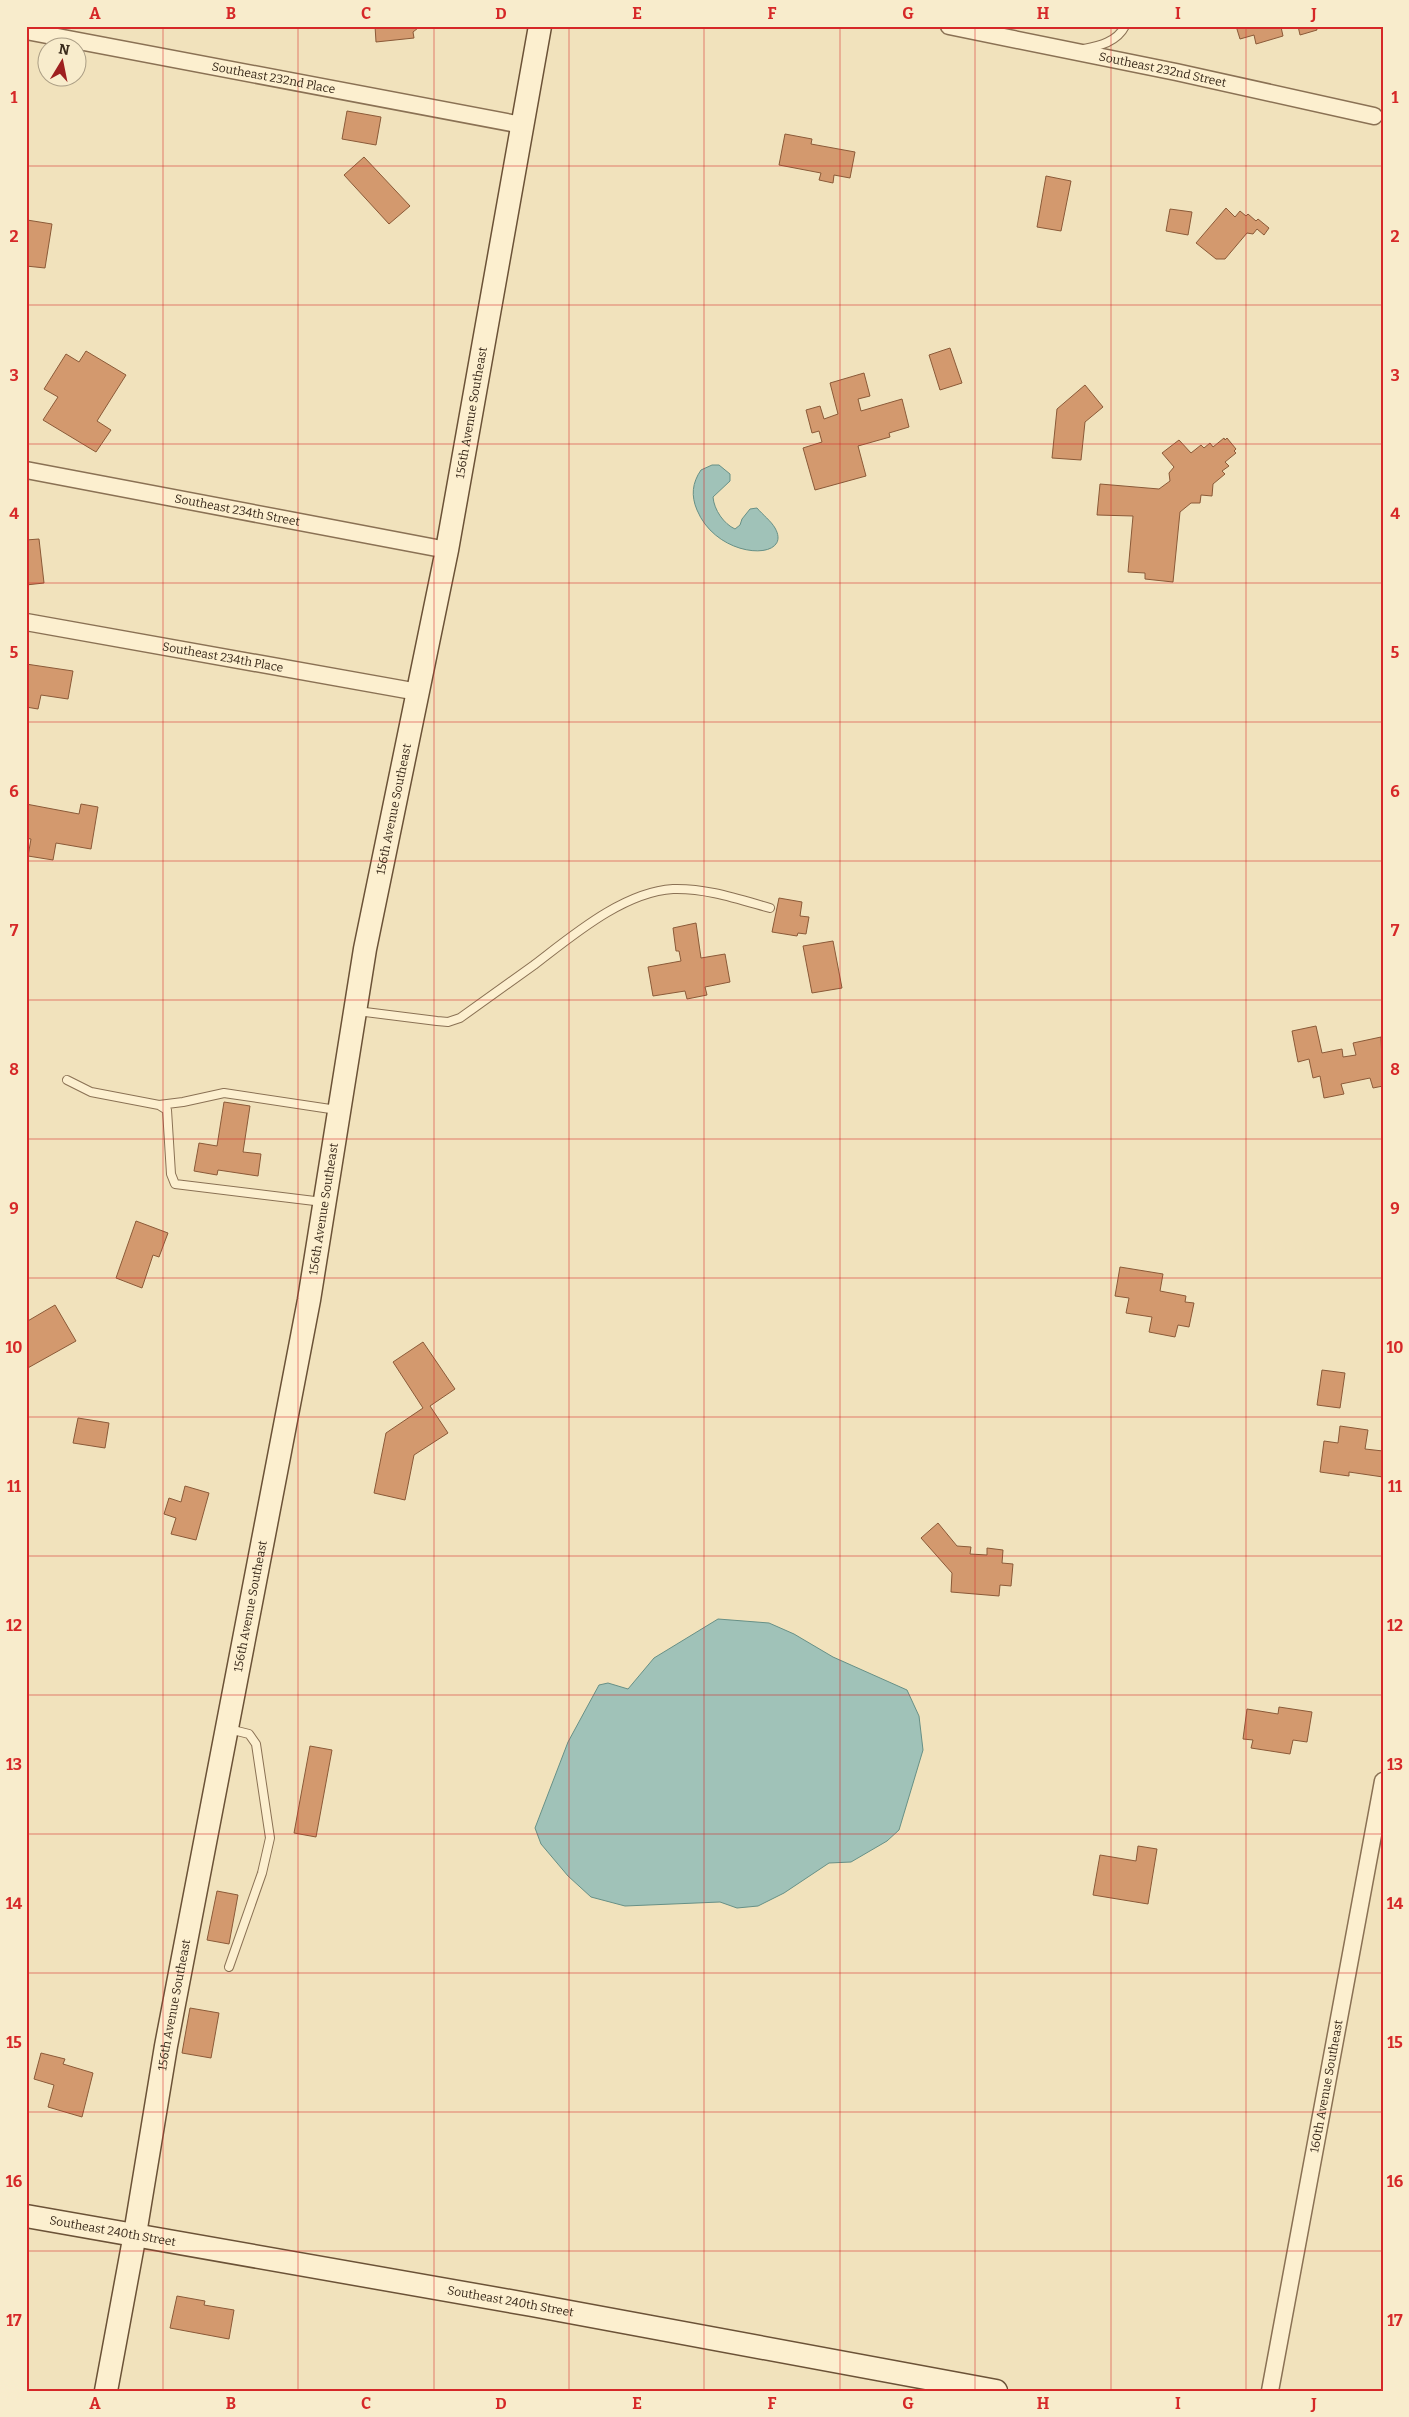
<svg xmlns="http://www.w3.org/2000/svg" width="1409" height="2417" viewBox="0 0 1409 2417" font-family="Bitter,serif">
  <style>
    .water { fill: #a0c2b8; stroke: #679086 }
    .building { fill: #d3996e; stroke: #8b5a38 }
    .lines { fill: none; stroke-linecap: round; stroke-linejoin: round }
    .lane-casing { stroke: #8a7154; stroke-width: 10 }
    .street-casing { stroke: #8a7154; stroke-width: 19 }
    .secondary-casing { stroke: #6b5237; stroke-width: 25 }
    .lane { stroke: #fcefcf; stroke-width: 8 }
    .street { stroke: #fcefcf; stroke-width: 16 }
    .secondary { stroke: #fcefcf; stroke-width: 22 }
    .grid { fill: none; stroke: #d62828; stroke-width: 1; stroke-opacity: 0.55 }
    .labels { text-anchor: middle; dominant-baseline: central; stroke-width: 4.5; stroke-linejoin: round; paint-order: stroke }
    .street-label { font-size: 12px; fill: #38291a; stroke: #f8eccc }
    .neatline { fill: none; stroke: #d62828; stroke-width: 2 }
    .grid-label { font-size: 16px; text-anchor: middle; font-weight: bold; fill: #d62828 }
  </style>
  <rect width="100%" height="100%" fill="#f1e2bc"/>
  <path class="water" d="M712,465H719L730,474V481L713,497C714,510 724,524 735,529L740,525L742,519L750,509L757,508C763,515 771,521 775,528C794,561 718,561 697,510C691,496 692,483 701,470Z
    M718,1619L769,1623L794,1634L833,1657L907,1690L919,1716L923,1750L899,1830L887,1841L851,1862L829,1863L784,1893L758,1906L737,1908L720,1902L625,1906L591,1897L568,1876L541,1844L535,1828L568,1742L599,1685L608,1683L628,1689L654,1658Z"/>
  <path class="building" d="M375,26H418V28L413,32L414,38L376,42Z
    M1236,26H1284L1281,27L1283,36L1256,44L1254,35L1240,39Z
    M1298,26H1316L1317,30L1300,35Z
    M347,111L381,117L376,145L342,139Z
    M785,134L812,139L811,144L855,152L850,178L834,175L833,183L819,180L821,173L779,165Z
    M364,157L410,206L389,224L344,175Z
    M1046,176L1071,181L1061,231L1037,227Z
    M1226,208L1235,217L1240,211L1246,216L1248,214L1256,221L1258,219L1269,228L1264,235L1257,229L1253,234L1247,233L1225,259H1216L1196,243Z
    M1170,209L1192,212L1188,235L1166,231Z
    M27,220L52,224L45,268L26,266Z
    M950,348L962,383L940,390L929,355Z
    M86,351L126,375L97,421L111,430L96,452L43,420L58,397L44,389L66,354L79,362Z
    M864,373L870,396L858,399L861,411L902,399L909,427L889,433L890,437L858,446L866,476L815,490L803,448L822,442L819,431L812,433L806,410L820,406L824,419L838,414L830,383Z
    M1085,385L1103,407L1085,422L1081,460L1052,458L1057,409Z
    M1224,438L1225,440L1227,438L1236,449L1234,451L1236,453L1225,462L1229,466L1222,471L1225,474L1213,484L1212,496L1201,495L1200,503H1191L1180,512L1173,582L1145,579V573L1128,572L1133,516L1097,515L1100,484L1159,489L1170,481L1169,473L1174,467L1162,453L1179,440L1191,453L1201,445L1204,448L1210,443L1213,447Z
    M39,539L44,583L26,585V540Z
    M26,664L73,671L68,699L41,695L38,709L26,707Z
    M26,804L79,814L81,804L98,807L91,849L56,843L53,860L28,856L31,839L26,838Z
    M779,898L802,902L800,916L809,917L806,934L798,933L797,936L772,932Z
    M696,923L701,958L725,954L730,982L705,987L707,995L687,999L685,991L653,996L648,967L681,961L679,951H676L673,928Z
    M833,941L842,988L812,993L803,946Z
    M1316,1026L1322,1053L1342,1049L1343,1057L1356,1055L1353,1043L1381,1037L1383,1086L1373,1088L1370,1078L1341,1084L1344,1094L1324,1098L1320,1076L1313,1078L1309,1059L1298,1062L1292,1031Z
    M224,1102L250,1106L243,1152L261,1154L258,1176L218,1170L217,1175L194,1171L199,1143L217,1146Z
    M136,1221L168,1233L159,1257L153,1255L142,1288L116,1278Z
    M1120,1267L1163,1274L1160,1291L1186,1296L1185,1302L1194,1303L1189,1327L1178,1325L1175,1337L1149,1332L1152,1317L1126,1313L1129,1298L1115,1296Z
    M55,1305L76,1341L26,1369V1322Z
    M423,1342L455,1389L430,1406L448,1433L414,1455L405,1500L374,1493L386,1433L423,1408L393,1362Z
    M1322,1370L1345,1373L1340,1408L1317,1405Z
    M78,1418L109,1423L105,1448L73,1443Z
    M1340,1426L1368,1430L1365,1449L1383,1451V1477L1349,1472V1476L1320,1472L1324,1441L1338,1443Z
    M185,1486L209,1493L196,1540L171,1534L176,1518L164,1514L169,1498L181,1502Z
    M938,1523L957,1546L971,1547L970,1554L987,1555V1548L1003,1550L1002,1563L1013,1564L1011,1586L1000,1585L999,1596L951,1592L952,1573L921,1538Z
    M1279,1707L1312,1712L1307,1742L1293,1740L1290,1754L1251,1748L1253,1740L1243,1739L1247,1709L1278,1714Z
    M310,1746L332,1750L316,1837L294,1833Z
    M1138,1846L1157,1849L1148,1904L1093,1895L1100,1855L1136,1861Z
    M217,1891L238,1895L229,1944L207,1940Z
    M190,2008L219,2013L211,2058L182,2053Z
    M41,2053L65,2059L63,2064L93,2073L82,2117L48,2107L54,2085L34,2079Z
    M177,2296L205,2301L204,2305L234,2310L229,2339L170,2328Z"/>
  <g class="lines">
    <defs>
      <path id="lane" d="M1084,49C1099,46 1117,42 1125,26
        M357,1011L437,1021L448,1022L460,1018C484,1001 509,983 534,965C572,936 623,892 673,889C706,888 738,899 770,908
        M67,1080L91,1092L159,1105L167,1110L171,1174L175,1184L323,1202
        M159,1105L183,1102L224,1093L337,1110
        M229,1967L262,1873L270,1838L256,1744L249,1734L229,1729"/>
      <g id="street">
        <path id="s1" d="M949,26L1176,72L1374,116"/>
        <path id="s2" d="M26,31L522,125"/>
        <path id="s3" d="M26,470L447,550"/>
        <path id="s4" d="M26,622L418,692"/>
        <path id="s5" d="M1270,2391L1383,1781"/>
      </g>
      <g id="secondary">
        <path id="s6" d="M26,2216L532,2305L996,2391"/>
        <path id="s7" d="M106,2391L135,2234L166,2046L309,1300L365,949L447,550L540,26"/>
      </g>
    </defs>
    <use href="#lane" class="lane-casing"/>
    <use href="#street" class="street-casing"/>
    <use href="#secondary" class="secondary-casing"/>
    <use href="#lane" class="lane"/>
    <use href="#street" class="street"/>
    <use href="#secondary" class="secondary"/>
  </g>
  <path class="grid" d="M163,26V2391M298,26V2391M434,26V2391M569,26V2391M704,26V2391M840,26V2391M975,26V2391M1111,26V2391M1246,26V2391M26,166H1383M26,305H1383M26,444H1383M26,583H1383M26,722H1383M26,861H1383M26,1000H1383M26,1139H1383M26,1278H1383M26,1417H1383M26,1556H1383M26,1695H1383M26,1834H1383M26,1973H1383M26,2112H1383M26,2251H1383"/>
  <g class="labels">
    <g class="street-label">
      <text stroke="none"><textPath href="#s1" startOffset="218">Southeast 232nd Street</textPath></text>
      <text stroke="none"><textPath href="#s2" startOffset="252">Southeast 232nd Place</textPath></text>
      <text stroke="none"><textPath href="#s7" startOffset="2012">156th Avenue Southeast</textPath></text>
      <text stroke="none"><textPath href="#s3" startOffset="215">Southeast 234th Street</textPath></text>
      <text stroke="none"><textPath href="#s4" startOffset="200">Southeast 234th Place</textPath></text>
      <text stroke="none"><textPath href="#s7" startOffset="1608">156th Avenue Southeast</textPath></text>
      <text stroke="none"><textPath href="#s7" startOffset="1202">156th Avenue Southeast</textPath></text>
      <text stroke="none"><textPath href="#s7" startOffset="798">156th Avenue Southeast</textPath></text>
      <text stroke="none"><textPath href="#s7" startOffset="392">156th Avenue Southeast</textPath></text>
      <text stroke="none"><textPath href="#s5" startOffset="310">160th Avenue Southeast</textPath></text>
      <text stroke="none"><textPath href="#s6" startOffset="88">Southeast 240th Street</textPath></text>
      <text stroke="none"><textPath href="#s6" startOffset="492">Southeast 240th Street</textPath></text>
    </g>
  </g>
  <rect width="1409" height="2417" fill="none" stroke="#f8eccc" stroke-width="55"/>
  <g transform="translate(62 62) rotate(10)"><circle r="24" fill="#f8eccc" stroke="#ab9e85"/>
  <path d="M0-4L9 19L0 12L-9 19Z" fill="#9e1f1f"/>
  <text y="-8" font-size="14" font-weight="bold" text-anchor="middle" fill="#38291a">N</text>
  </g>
  <rect x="28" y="28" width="1354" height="2362" class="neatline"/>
  <g class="grid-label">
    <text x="95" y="19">A</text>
    <text x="231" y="19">B</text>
    <text x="366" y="19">C</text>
    <text x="501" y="19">D</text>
    <text x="637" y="19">E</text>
    <text x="772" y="19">F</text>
    <text x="908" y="19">G</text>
    <text x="1043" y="19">H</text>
    <text x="1178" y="19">I</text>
    <text x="1314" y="19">J</text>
    <text x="14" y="103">1</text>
    <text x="1395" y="103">1</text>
    <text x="14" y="242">2</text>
    <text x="1395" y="242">2</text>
    <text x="14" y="381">3</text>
    <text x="1395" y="381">3</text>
    <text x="14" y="519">4</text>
    <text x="1395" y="519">4</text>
    <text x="14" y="658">5</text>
    <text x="1395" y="658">5</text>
    <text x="14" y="797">6</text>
    <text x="1395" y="797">6</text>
    <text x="14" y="936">7</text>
    <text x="1395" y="936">7</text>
    <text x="14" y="1075">8</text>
    <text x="1395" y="1075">8</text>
    <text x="14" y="1214">9</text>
    <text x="1395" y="1214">9</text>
    <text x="14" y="1353">10</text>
    <text x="1395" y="1353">10</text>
    <text x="14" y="1492">11</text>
    <text x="1395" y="1492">11</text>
    <text x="14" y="1631">12</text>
    <text x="1395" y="1631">12</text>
    <text x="14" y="1770">13</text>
    <text x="1395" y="1770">13</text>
    <text x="14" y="1909">14</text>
    <text x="1395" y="1909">14</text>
    <text x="14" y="2048">15</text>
    <text x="1395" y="2048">15</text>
    <text x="14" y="2187">16</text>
    <text x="1395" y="2187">16</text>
    <text x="14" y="2326">17</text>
    <text x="1395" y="2326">17</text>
    <text x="95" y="2409">A</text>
    <text x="231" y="2409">B</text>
    <text x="366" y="2409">C</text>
    <text x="501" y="2409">D</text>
    <text x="637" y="2409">E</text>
    <text x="772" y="2409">F</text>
    <text x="908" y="2409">G</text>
    <text x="1043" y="2409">H</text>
    <text x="1178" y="2409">I</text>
    <text x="1314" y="2409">J</text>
  </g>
</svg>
